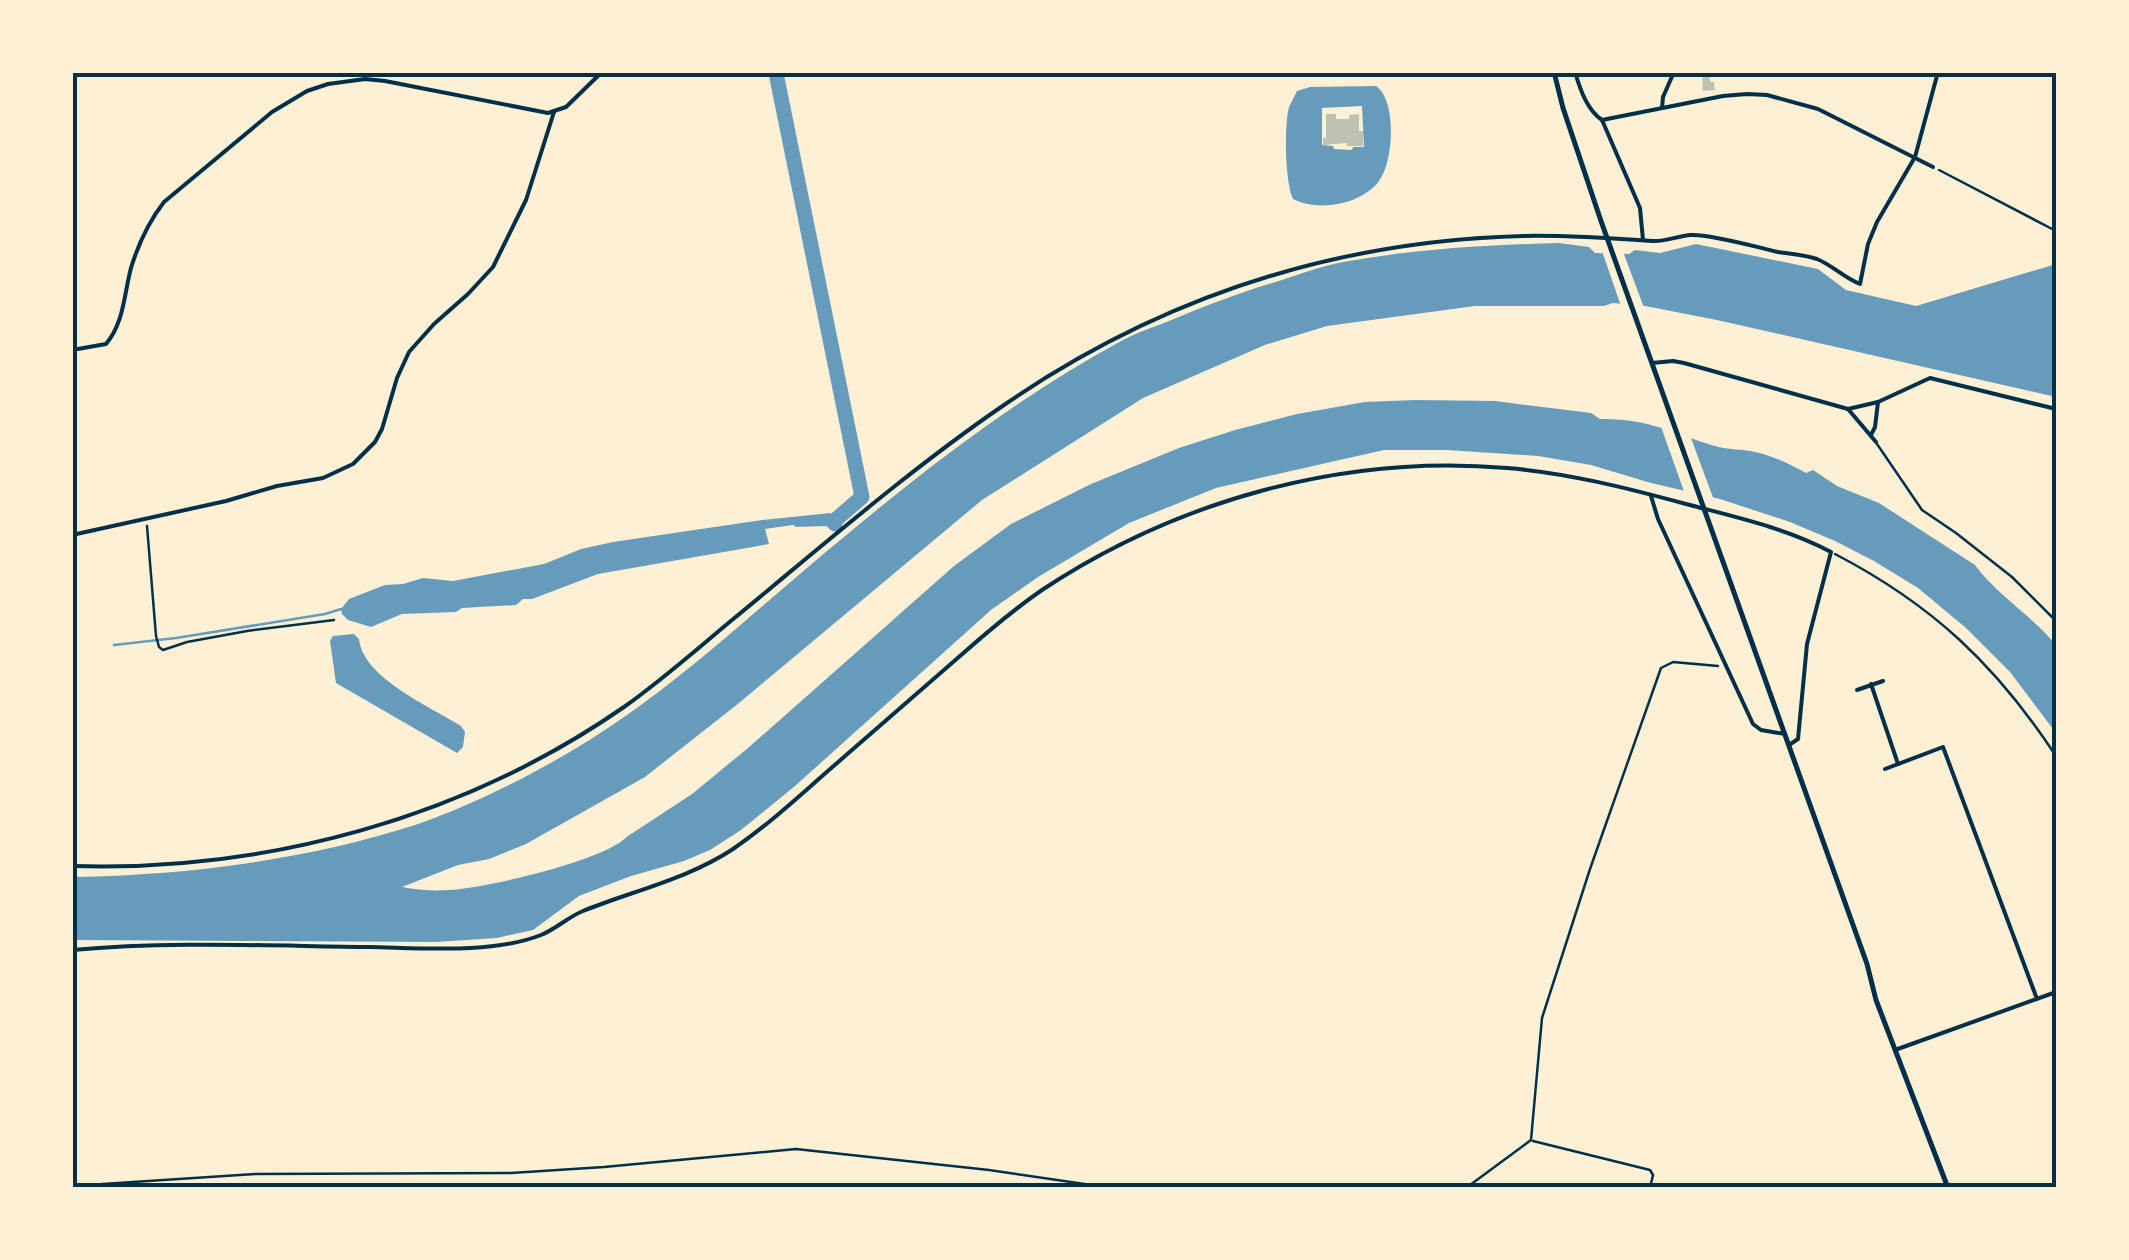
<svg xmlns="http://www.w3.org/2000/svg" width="2129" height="1260" font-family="Literata,serif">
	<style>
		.water { fill: #669bbc; fill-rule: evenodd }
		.pier { fill: #fdf0d5 }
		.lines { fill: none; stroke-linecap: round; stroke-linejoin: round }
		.stream { stroke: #669bbc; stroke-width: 2.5 }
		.river { stroke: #669bbc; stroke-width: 15 }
		.building { fill: #bec0b2 }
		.path { stroke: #003049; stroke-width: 2.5 }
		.service { stroke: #003049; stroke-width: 2.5 }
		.minor { stroke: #003049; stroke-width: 4 }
		.secondary { stroke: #003049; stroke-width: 5 }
		.neatline { fill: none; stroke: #003049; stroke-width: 4 }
	</style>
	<rect width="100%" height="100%" fill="#fdf0d5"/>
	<g class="water">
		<path d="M1376,86C1397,100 1394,162 1379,181C1361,205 1318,212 1293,199C1285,182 1284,125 1289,107C1291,103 1295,95 1297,91L1310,87ZM1362,106L1364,147H1353L1352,150L1334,149L1333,146L1322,145V108Z"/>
		<path d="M1559,243L1589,247L1595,253L1629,254L1635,250L1660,253L1696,244L1818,269L1846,290L1916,306L2056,264V397L1717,320L1645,306L1613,303L1604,306H1475L1327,326L1265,345L1143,398L982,500L739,703L645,777L526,844L489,859L458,865L402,887C416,890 434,891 449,890C486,888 604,861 628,836L692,794L748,748L954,566L1011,524L1091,484L1179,448L1235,430L1297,414L1365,402L1415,400L1495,401L1591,413L1600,419C1648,418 1672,433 1715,446C1728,450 1742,449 1755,452C1773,456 1790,464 1806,473L1813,470L1837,486L1879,503L1975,565C1997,595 2031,615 2056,645V733L2010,672L1966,628L1918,588L1874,561L1835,541L1790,522L1720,499L1651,483L1591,465L1538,456L1447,450H1384L1216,488L1129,523L1038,577L991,610L795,786L741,830L710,850L684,861L631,876L579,896L533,930L497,938L436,942L73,940L72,877C188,875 307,860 418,824C467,807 516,783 561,757C666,698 752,612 844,537C931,464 1023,394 1123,340C1138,332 1154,327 1169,321C1205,306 1241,292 1279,281C1300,274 1321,266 1343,262C1415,249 1486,245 1559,243Z"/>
		<polygon points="831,513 833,522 827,526 796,527 793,525 765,529 769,544 598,574 532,599 523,599 516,605 462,608 456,612 402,614 371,627 348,620 342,614 341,609 349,599 385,585 403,584 423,578 453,581 544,564 581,549 613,542 762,520"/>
		<path d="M354,634L359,639C363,678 431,707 461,726L465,732L463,747L457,753L336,683L330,641L333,636Z"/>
	</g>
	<g class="pier">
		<polygon points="1601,248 1622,249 1646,313 1622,309"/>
		<polygon points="1659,421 1688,430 1715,503 1686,497"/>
	</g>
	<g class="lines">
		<polyline class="stream" points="114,645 176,638 325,614 341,609"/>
		<g class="river">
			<polyline points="777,78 862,497 833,522 835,524"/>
			<polyline points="565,885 631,856"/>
		</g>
	</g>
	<g class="building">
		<polygon points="1707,72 1711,82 1714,82 1715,90 1703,91 1702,73"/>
		<polygon points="1326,114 1336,114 1336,119 1349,119 1349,115 1359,114 1359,131 1363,131 1363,146 1347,146 1347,143 1323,145 1323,138 1326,138"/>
	</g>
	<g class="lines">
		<g class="path">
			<polyline points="1939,170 2056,231"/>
			<polyline points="147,526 156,636 159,647 163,650 187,642 247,631 334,620"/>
			<path d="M1835,554C1933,605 1996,665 2056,756"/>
			<polyline points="1533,1141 1650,1170 1653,1175 1650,1188"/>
			<polyline points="72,1186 255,1174 511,1173 604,1167 796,1149 989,1170 1112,1188"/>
			<polyline points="1466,1188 1531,1140 1542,1018 1590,869 1661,668 1673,662 1718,666"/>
		</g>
		<polyline class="service" points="1877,444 1922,510 1956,533 2012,577 2056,621"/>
		<g class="minor">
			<path d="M1575,72C1580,89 1587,110 1602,120L1640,208L1643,240"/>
			<polyline points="1662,108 1663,97 1674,72"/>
			<polyline points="1602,120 1723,96 1747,94 1767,95 1818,109 1933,167"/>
			<path d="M72,350L106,344C124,323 124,294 131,268C138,245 150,220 164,202L272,112L307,91L328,84L365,79L385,81L548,113L566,107L602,72"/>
			<polyline points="1652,363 1673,361 1684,363 1848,409 1876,442"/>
			<polyline points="1848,409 1878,402 1930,378 2056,409"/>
			<polyline points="1871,435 1875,427 1878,402"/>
			<polyline points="1651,496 1658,519 1753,724 1761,730 1785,734"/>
			<polyline points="72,535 226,501 277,486 323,478 353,464 375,442 382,429 397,378 409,352 434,324 468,294 493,267 526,200 554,112"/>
			<polyline points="1871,684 1898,764"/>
			<polyline points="1857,690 1883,681"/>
			<polyline points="1885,769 1943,747 2037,999"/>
			<path d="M72,866C267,872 464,818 624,707C662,680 697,649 732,620C821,547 909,470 1004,405C1161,297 1332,241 1523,236C1566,235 1609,238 1652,241C1665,242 1677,236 1691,235C1711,234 1756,247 1778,252C1790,254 1805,255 1817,259C1832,265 1844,278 1860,284L1868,244L1877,222L1915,157L1938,72"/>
			<path d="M72,950C171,941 271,946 370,947C422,948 493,954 541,935C556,929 568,917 583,911C632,891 688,879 733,849C768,825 798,797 829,770C873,732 916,694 960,656C986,633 1013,610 1042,590C1178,500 1344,454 1507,468C1568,473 1627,488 1686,504C1735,517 1786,528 1831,552L1807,644L1798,739L1789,745"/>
			<polyline points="1895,1050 2056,992"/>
		</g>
		<polyline class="secondary" points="1554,72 1563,108 1601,221 1867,964 1876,1000 1948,1188"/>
	</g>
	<rect width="2129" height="1260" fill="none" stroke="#fdf0d5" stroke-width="150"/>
	<rect x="75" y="75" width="1979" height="1110" class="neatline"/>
</svg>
